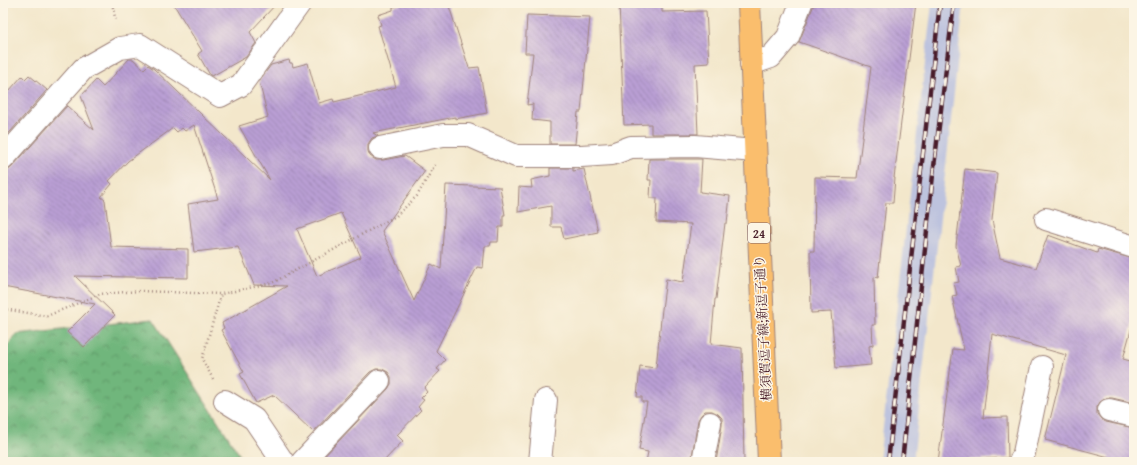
<svg xmlns="http://www.w3.org/2000/svg" width="1137" height="465" font-family="'Gentium Book Plus','Noto Serif JP',serif">
	<style>
		.industrial { fill: #bdc3de }
		.forest { fill: url(#forest-crowns); stroke: #5c6a53 }
		.building { fill: url(#building-back-hatch); fill-rule: evenodd }
		.lines { fill: none; stroke-linecap: round; stroke-linejoin: round }
		.minor-casing { stroke: #9e837b; stroke-width: 24 }
		.major-casing { stroke: #9e837b; stroke-width: 24 }
		.path { stroke: #9e837b; stroke-width: 2.5; stroke-dasharray: 1 3; stroke-linecap: butt }
		.minor { stroke: #fff; stroke-width: 22 }
		.major { stroke: #fabe6d; stroke-width: 22 }
		.rail-casing { stroke: #4a1f2b; stroke-width: 4.5 }
		.rail { stroke: #fcf5e5; stroke-width: 3; stroke-dasharray: 9; stroke-linecap: butt }
		.labels { text-anchor: middle; dominant-baseline: central; stroke-width: 3; stroke-linejoin: round; paint-order: stroke }
		.shield { fill: #fcf5e5; stroke: #7f5f63; stroke-width: 1 }
		.shield-label { font-size: 12px; font-weight: bold; fill: #4a1f2b }
		.street-label { font-size: 13px; fill: #4a1f2b; stroke: #fcf5e5 }
	</style>
	<defs>
		<pattern id="forest-crowns" width="20" height="18" patternUnits="userSpaceOnUse"><rect width="20" height="18" fill="#6fb67b"/><path d="M2 6a3 3 0 1 1 6 0M12 15a3 3 0 1 1 6 0" fill="none" stroke="#5d9365"/></pattern>
		<pattern id="building-back-hatch" width="6" height="6" patternUnits="userSpaceOnUse"><rect width="6" height="6" fill="#b99fd4"/><path d="M-1 5l2 2M0 0l6 6M5-1l2 2" fill="none" stroke="#9881ac"/></pattern>
	</defs>
	<rect width="100%" height="100%" fill="#fcf5e5"/>
	<filter id="ink" filterUnits="userSpaceOnUse"><feTurbulence type="fractalNoise" baseFrequency=".025" numOctaves="2"/><feDisplacementMap in="SourceGraphic" scale="8" xChannelSelector="R" yChannelSelector="G"/><feConvolveMatrix kernelMatrix="1 2 1 2 8 2 1 2 1" color-interpolation-filters="sRGB"/></filter>
	<filter id="wash" filterUnits="userSpaceOnUse"><feTurbulence type="fractalNoise" baseFrequency=".012" numOctaves="4" result="noise"/><feDisplacementMap in="SourceGraphic" scale="16" xChannelSelector="R" yChannelSelector="G"/><feGaussianBlur stdDeviation="0.9" result="paint"/><feColorMatrix in="noise" values="0 0 0 0 0 0 0 0 0 0 0 0 0 0 0 0 0 1.4 0 .05"/><feComposite in="paint" operator="in"/></filter>
	<g filter="url(#wash)">
		<rect width="100%" height="100%" fill="#f3e7cb"/>
		<polygon class="industrial" points="932,3 964,3 913,462 879,462"/>
		<polygon class="forest" points="153,319 244,462 3,462 3,352 16,334"/>
		<g id="blocks">
			<g class="building">
				<polygon points="173,3 277,3 250,32 256,43 246,57 212,76 210,75 198,54 202,51"/>
				<path d="M405,3H448L469,68L479,67L487,113L455,119V117L373,133L378,136L372,138L368,144V151L370,156L376,160H383L405,156L425,171L382,231L414,301L431,264L441,269L446,185L500,187L505,215H503V227H499L498,242H491L490,246H485L483,268L477,267L436,351L445,360L437,369L440,371L424,388L427,392L421,398L424,400L418,407L421,410L397,435L403,441L383,462H319L388,389L391,384V377L388,372L382,369H376L370,372L313,432L274,395L256,403L240,374L244,372L221,330L224,328L222,323L287,286L254,285L238,247L194,252L188,204L218,199L194,125L185,131L182,128L177,132L173,128L128,161L109,181L112,184L101,197L105,200L111,247L188,249V278L75,276L115,315L84,347L67,332L95,304L3,287V171H7L12,167L67,106L94,130L81,96L96,80L103,87L129,59H133L144,69L148,65L154,69L270,180L239,126L268,117L259,81L271,65L289,60L290,63H292L293,67L308,63L319,103L333,99L334,102L396,87L378,26L381,25L378,15L393,10V7ZM341,213L361,257L317,276L297,229Z"/>
				<polygon points="619,3 662,3 662,12 706,11 709,63 695,64 698,134 651,134 651,124 624,125"/>
				<polygon points="813,3 916,3 894,178 895,178 893,203 886,203 878,278 874,277 875,325 872,325 873,345 869,346 871,365 836,368 831,312 811,313 810,251 814,251 815,177 857,178 871,67 799,42 813,7"/>
				<polygon points="527,15 590,17 581,112 578,112 575,144 550,144 550,122 532,120 533,104 527,105 533,53 525,53"/>
				<polygon points="29,75 47,90 3,140 3,98 22,76 25,79"/>
				<polygon points="649,159 702,159 700,192 730,196 727,223 725,223 716,299 715,299 711,344 742,348 744,462 716,462 722,425 722,418 718,414 712,411 705,411 701,415 698,420 691,462 646,462 648,452 639,450 647,402 642,402 642,397 637,397 640,366 656,368 662,309 666,279 683,282 691,224 656,222 657,198 650,198 651,180 648,180"/>
				<polygon points="550,168 573,168 573,171 584,169 598,232 564,239 561,227 551,227 551,206 518,212 519,187 532,188 531,180 550,176"/>
				<polygon points="965,169 997,173 992,220 1000,258 1036,268 1048,235 1097,253 1098,249 1134,259 1134,319 1123,359 1134,362 1134,403 1112,398 1106,398 1100,402 1097,407 1097,414 1101,419 1106,422 1134,428 1134,462 1107,462 1109,457 1045,440 1066,355 992,334 983,418 1007,417 1008,458 967,460 966,462 938,462 953,349 964,350 952,296 957,295 954,283 959,282 956,267 961,266 956,246"/>
			</g>
		</g>
	</g>
	<g filter="url(#ink)">
		<use href="#blocks" fill-opacity="0" stroke="#9e837b" stroke-width="1"/>
		<g class="lines">
			<defs>
				<g id="minor">
					<polyline points="751,64 771,57 788,37 801,3"/>
					<polyline points="380,148 443,135 468,135 516,156 581,156 612,154 631,147 695,146 755,151"/>
					<polyline points="3,159 83,69 120,48 140,45 220,96 241,85 300,3"/>
					<polyline points="1046,219 1134,247"/>
					<polyline points="225,401 254,419 283,462"/>
					<polyline points="1109,410 1134,416"/>
					<polyline points="302,462 379,381"/>
					<polyline points="540,462 546,400"/>
					<polyline points="703,462 710,423"/>
					<polyline points="1020,462 1024,453 1042,367"/>
				</g>
				<polyline id="major" points="749,3 769,462"/>
			</defs>
			<use href="#minor" class="minor-casing"/>
			<use href="#major" class="major-casing"/>
			<g class="path">
				<polyline points="112,3 116,22"/>
				<polyline points="3,309 47,316 100,294 140,291 221,294"/>
				<polyline points="213,379 202,359 221,294 272,283 396,216 417,196 436,163"/>
			</g>
			<use href="#minor" class="minor"/>
			<use href="#major" class="major"/>
			<defs>
				<g id="rail">
					<polyline points="888,462 940,3"/>
					<polyline points="902,462 933,175 954,3"/>
				</g>
			</defs>
			<use href="#rail" class="rail-casing"/>
			<use href="#rail" class="rail"/>
		</g>
	</g>
	<g class="labels">
		<rect class="shield" x="748" y="223" width="22" height="20" rx="3"/>
		<g class="shield-label">
			<text x="759" y="233">24</text>
		</g>
		<g class="street-label">
			<text transform="translate(763 328) rotate(-93)">横須賀逗子線;新逗子通り</text>
		</g>
	</g>
	<rect width="1137" height="465" fill="none" stroke="#fcf5e5" stroke-width="16"/>
</svg>
